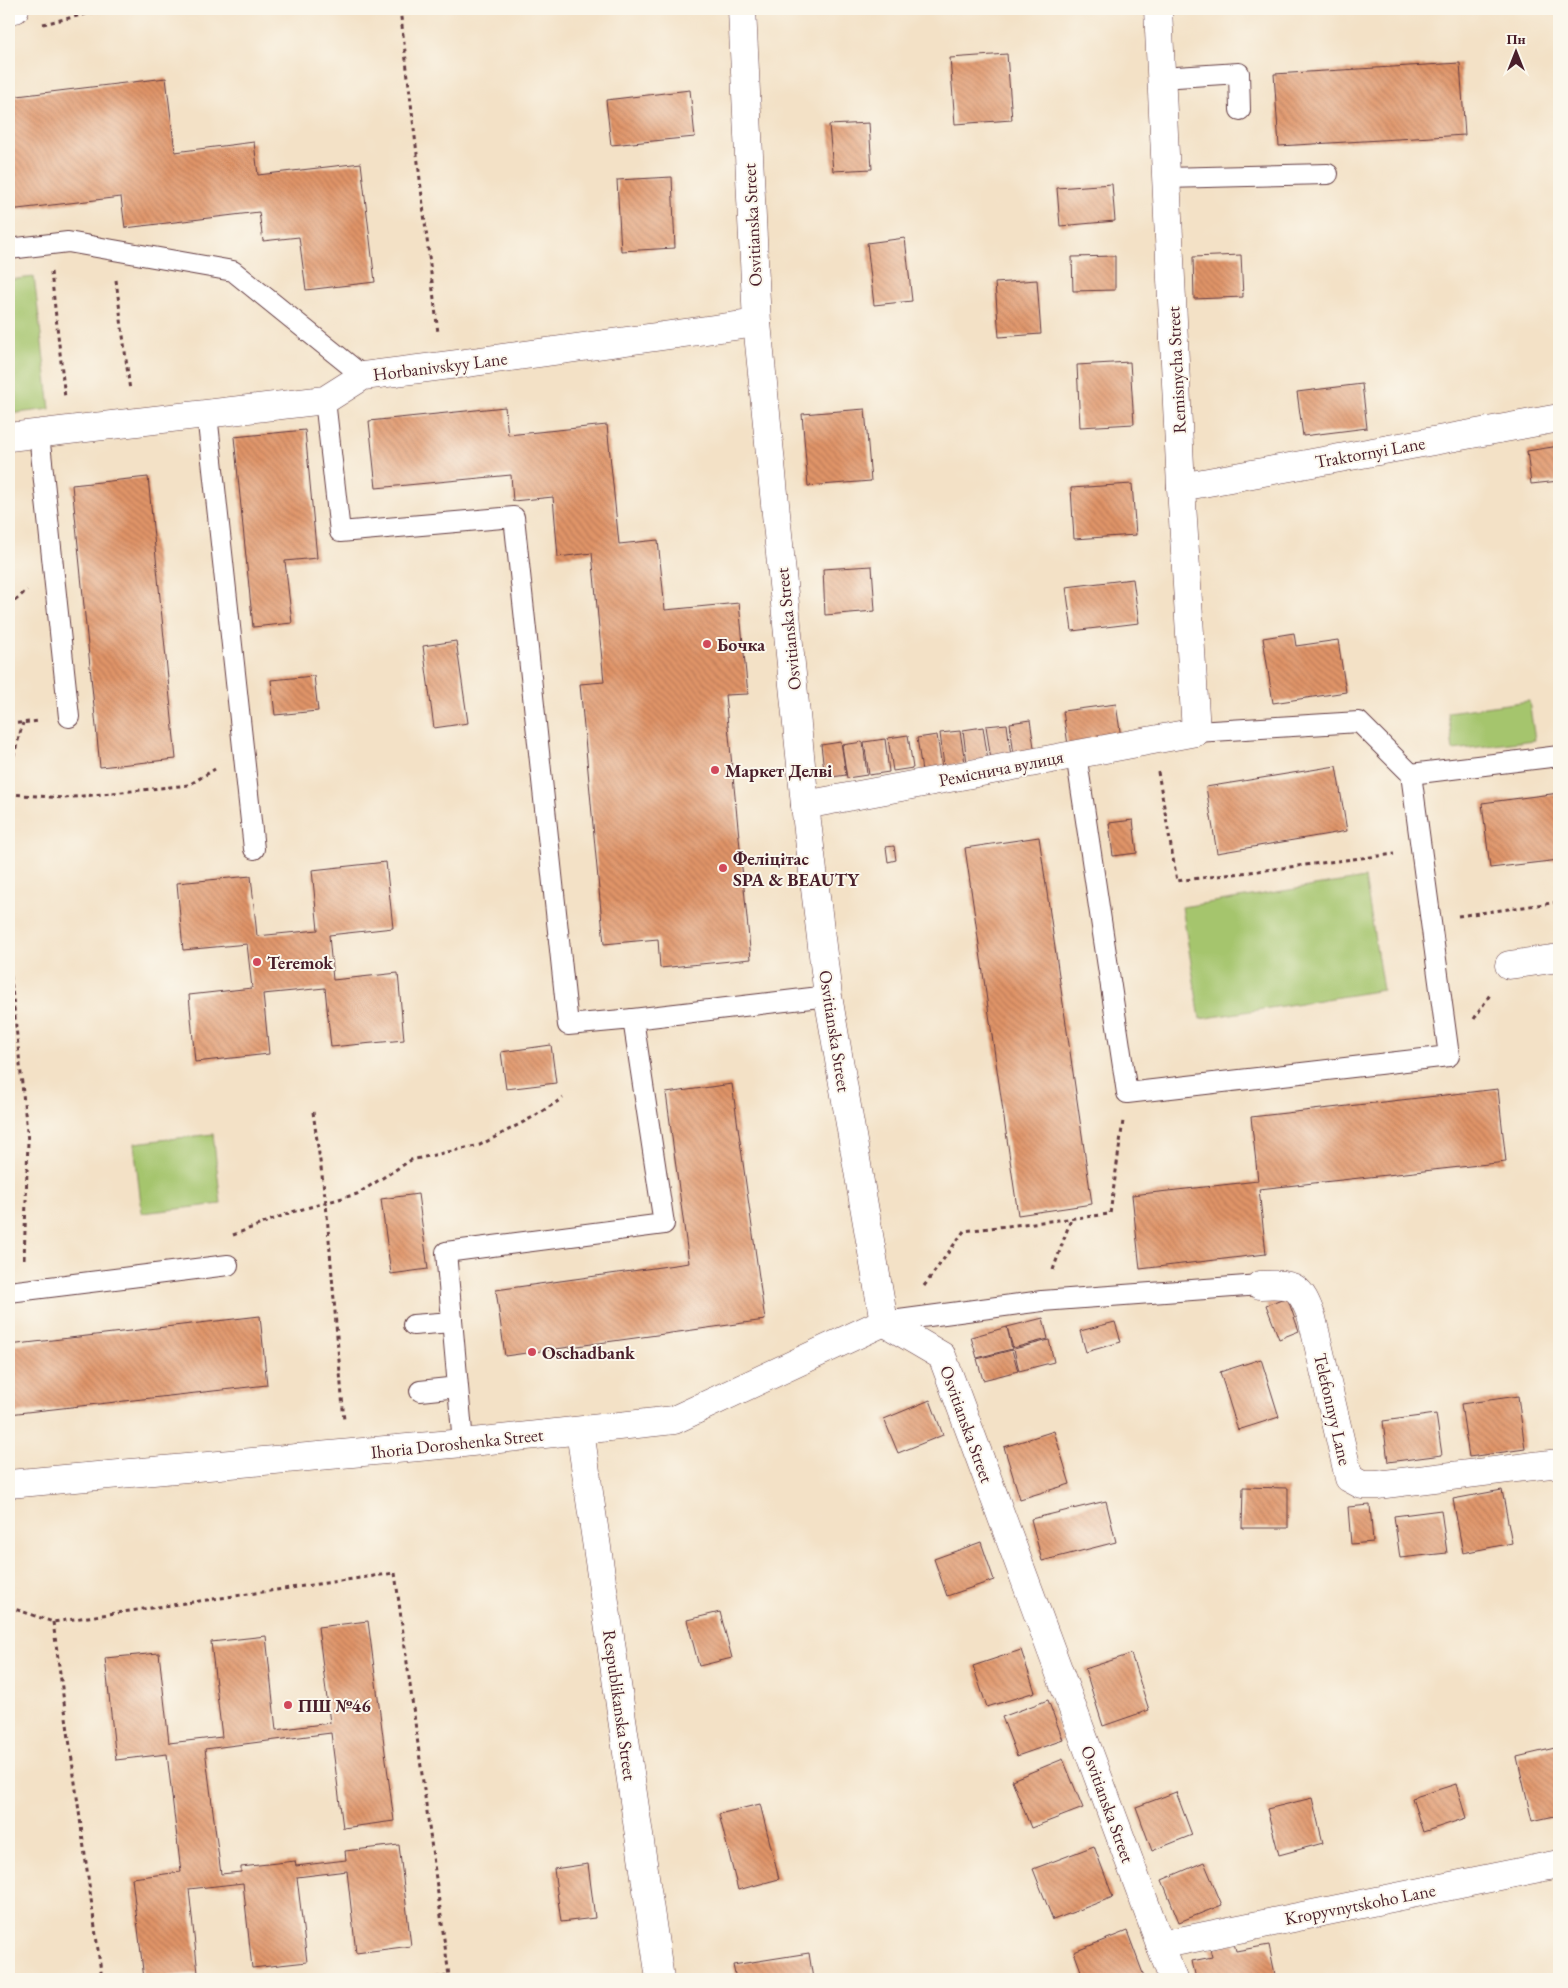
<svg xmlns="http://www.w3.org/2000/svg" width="1568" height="1988" font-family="'EB Garamond',serif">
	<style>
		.park { fill: #a5c56d; stroke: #78724c }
		.building { fill: url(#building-back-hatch) }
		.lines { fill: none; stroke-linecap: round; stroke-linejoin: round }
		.lane-casing { stroke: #633c42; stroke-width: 22 }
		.street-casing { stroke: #633c42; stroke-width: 29 }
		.secondary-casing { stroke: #633c42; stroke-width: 29 }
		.path { stroke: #633c42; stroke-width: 3; stroke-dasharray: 4 4; stroke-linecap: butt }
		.lane { stroke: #fff; stroke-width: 20 }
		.street { stroke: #fff; stroke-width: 28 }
		.secondary { stroke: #fff; stroke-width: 28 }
		.poi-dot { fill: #d1495b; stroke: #fbf7ec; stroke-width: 2 }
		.labels { text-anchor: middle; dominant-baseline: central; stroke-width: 4; stroke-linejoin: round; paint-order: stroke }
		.street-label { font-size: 18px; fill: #4a1f2b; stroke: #fbf7ec }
		.poi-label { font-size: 18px; font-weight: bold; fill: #4a1f2b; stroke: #fbf7ec; text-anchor: start }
	</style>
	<defs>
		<pattern id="building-back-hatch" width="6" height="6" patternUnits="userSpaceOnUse" patternTransform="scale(1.25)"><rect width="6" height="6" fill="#e09468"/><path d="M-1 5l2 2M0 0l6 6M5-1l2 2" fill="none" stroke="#b87856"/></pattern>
	</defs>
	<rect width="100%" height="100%" fill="#fbf7ec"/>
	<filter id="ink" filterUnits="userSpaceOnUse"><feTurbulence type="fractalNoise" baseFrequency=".02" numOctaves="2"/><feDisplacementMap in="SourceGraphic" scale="10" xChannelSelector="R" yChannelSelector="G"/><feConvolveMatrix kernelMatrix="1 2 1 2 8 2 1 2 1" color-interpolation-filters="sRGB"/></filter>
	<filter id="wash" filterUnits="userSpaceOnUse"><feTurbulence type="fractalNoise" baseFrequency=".0096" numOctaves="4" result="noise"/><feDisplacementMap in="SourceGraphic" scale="20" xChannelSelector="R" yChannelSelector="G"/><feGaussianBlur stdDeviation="1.12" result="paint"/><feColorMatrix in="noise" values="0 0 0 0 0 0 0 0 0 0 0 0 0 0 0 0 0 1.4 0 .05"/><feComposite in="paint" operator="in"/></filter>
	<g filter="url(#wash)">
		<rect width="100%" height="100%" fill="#f3e1c6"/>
		<g class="park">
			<polygon points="34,277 50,409 9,414 9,280"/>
			<polygon points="1529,701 1535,740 1453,750 1448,712"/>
			<polygon points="1365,878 1383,990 1200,1019 1182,907"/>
			<polygon points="213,1134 221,1204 142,1213 134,1143"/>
		</g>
		<g id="blocks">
			<g class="building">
				<polygon points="1007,54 1012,120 955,124 950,58"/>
				<polygon points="1460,63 1465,135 1279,146 1274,74"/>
				<polygon points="166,78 175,152 254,142 258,175 361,163 375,282 306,290 299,237 263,241 259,212 125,228 121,197 9,210 9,97"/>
				<polygon points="690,90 695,137 611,145 606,100"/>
				<polygon points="869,123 872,169 833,171 829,125"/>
				<polygon points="672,177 675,248 621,251 617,180"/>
				<polygon points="1112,184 1115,221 1060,226 1057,188"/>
				<polygon points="905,238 912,301 874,305 867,243"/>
				<polygon points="1241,255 1243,297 1194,299 1193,257"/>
				<polygon points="1115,256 1115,290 1073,291 1072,257"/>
				<polygon points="1037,280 1041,334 999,337 995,283"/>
				<polygon points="1130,362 1134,424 1080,427 1077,365"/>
				<polygon points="1362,384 1367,428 1303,436 1297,392"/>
				<polygon points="505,407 508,435 607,425 619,544 658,540 665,610 739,603 748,694 725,695 751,959 660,968 658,939 604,944 580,684 604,682 592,553 558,557 553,497 513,501 511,475 376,488 369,421"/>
				<polygon points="865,409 871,481 808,486 802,414"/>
				<polygon points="305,430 317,558 285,561 292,623 253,627 234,437"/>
				<polygon points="1559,446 1559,481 1531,484 1527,451"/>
				<polygon points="148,477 176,759 100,767 72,485"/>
				<polygon points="1132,484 1136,535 1074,539 1071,488"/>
				<polygon points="872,566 875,611 825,615 823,569"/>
				<polygon points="1133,579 1139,623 1072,631 1066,587"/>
				<polygon points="1294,633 1296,646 1338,640 1346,692 1273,703 1263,638"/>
				<polygon points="456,641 468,723 434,728 423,646"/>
				<polygon points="314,676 318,711 275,715 271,680"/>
				<polygon points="1116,704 1121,738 1068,745 1063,711"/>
				<polygon points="1030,720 1035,754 1014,756 1010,723"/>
				<polygon points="1007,724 1011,757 991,760 986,726"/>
				<polygon points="983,727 988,760 967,763 963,730"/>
				<polygon points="960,731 965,763 944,766 940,733"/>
				<polygon points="908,735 913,768 893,771 888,738"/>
				<polygon points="937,735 942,768 922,771 917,738"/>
				<polygon points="885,739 889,772 869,775 864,742"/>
				<polygon points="841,742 846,775 825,778 821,745"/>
				<polygon points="863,742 867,775 847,778 842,745"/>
				<polygon points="1336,766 1347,831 1217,853 1206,787"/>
				<polygon points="1559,793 1559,860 1490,868 1482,803"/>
				<polygon points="1133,820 1137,853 1113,856 1109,823"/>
				<polygon points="1039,837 1092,1204 1018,1215 965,848"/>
				<polygon points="894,846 896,860 888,862 886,847"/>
				<polygon points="386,862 393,928 329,935 333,980 398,973 404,1040 331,1047 325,988 263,994 269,1054 195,1062 189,995 252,988 247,944 183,950 177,883 251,876 257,936 318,930 312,870"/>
				<polygon points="551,1045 556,1083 506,1089 501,1052"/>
				<polygon points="732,1084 765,1320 505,1356 496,1290 689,1263 666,1093"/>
				<polygon points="1498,1089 1506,1162 1259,1189 1266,1254 1140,1269 1132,1195 1258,1181 1251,1117"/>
				<polygon points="418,1194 428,1269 391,1274 381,1199"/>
				<polygon points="1287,1297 1299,1331 1279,1339 1266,1305"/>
				<polygon points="260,1316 267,1385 9,1414 9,1345"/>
				<polygon points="1043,1318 1048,1339 1013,1348 1007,1327"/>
				<polygon points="1115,1322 1121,1342 1086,1352 1080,1331"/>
				<polygon points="1007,1327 1012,1349 977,1358 971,1337"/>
				<polygon points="1049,1340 1054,1362 1019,1371 1014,1349"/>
				<polygon points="1012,1350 1018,1371 983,1380 977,1359"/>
				<polygon points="1261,1359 1279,1417 1238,1430 1220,1372"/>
				<polygon points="1518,1396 1525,1449 1469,1457 1461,1404"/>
				<polygon points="930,1400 943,1435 898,1453 884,1419"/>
				<polygon points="1436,1414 1442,1455 1388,1462 1383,1421"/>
				<polygon points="1054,1431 1070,1484 1020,1499 1004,1447"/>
				<polygon points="1243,1487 1288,1488 1288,1528 1242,1528"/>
				<polygon points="1502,1490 1512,1543 1463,1553 1453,1499"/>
				<polygon points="1106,1501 1116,1542 1042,1561 1031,1519"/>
				<polygon points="1370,1505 1373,1542 1351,1544 1348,1507"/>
				<polygon points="1441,1510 1447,1553 1400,1558 1394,1516"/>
				<polygon points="981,1542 994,1580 947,1596 934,1559"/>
				<polygon points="720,1612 732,1658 699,1666 687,1620"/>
				<polygon points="368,1621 394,1821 343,1828 331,1733 205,1749 221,1874 241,1872 241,1867 295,1861 296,1866 346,1860 345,1851 399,1845 411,1946 356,1953 347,1871 297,1877 307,1962 252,1968 243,1883 189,1889 198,1973 144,1979 132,1878 181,1872 167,1754 116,1760 105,1658 159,1653 169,1743 222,1737 211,1642 266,1636 276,1730 330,1723 318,1627"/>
				<polygon points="1021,1650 1035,1692 987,1707 973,1666"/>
				<polygon points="1131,1654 1149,1710 1103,1726 1085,1669"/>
				<polygon points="1048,1700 1063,1740 1017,1756 1002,1717"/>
				<polygon points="1559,1747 1559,1815 1532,1821 1517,1757"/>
				<polygon points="1063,1759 1083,1808 1031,1828 1012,1780"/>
				<polygon points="1456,1784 1466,1818 1423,1832 1412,1798"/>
				<polygon points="1176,1792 1192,1835 1152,1851 1136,1807"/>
				<polygon points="1312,1798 1323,1843 1279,1855 1267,1809"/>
				<polygon points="760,1804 779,1879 738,1890 719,1814"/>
				<polygon points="1094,1846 1113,1897 1053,1920 1033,1869"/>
				<polygon points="1204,1862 1222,1905 1179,1922 1162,1880"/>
				<polygon points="588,1864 595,1918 561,1922 554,1869"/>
				<polygon points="1127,1931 1145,1979 1084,1979 1074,1952"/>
				<polygon points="1234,1943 1236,1951 1269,1945 1276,1979 1196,1979 1192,1961 1212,1957 1210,1949"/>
				<polygon points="809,1953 813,1979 736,1979 733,1965"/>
			</g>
		</g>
	</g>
	<g filter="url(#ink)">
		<use href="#blocks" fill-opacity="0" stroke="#633c42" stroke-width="1"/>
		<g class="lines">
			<defs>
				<g id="lane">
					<polyline points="1161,78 1239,73 1240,110"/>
					<polyline points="1166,178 1328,174"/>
					<polyline points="9,249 68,242 233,271 363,376"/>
					<polyline points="325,400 340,532 514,517 568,1025 633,1019"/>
					<polyline points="207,414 254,849"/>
					<polyline points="39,434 69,717"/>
					<polyline points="1076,754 1127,1093 1449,1056 1411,774 1359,722 1196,732"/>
					<polyline points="1411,774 1559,756"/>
					<polyline points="9,1292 228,1265"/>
					<polyline points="884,1322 1042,1301 1260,1285"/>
					<polyline points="413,1325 452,1322"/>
					<polyline points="420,1391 458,1387"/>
					<polyline points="463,1443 446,1252 664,1224 633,1019 828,996"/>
				</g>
				<g id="street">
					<polyline points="742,9 757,323 805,805 828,996 884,1322"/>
					<polyline points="9,437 325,400 363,376 466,363 757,323"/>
					<polyline points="1181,487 1559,418"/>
					<polyline points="805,805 1196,732 1181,487 1158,9"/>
					<polyline points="1509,965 1559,958"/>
					<path d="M1260,1285C1295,1283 1300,1285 1312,1318L1349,1478L1362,1485H1377L1559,1463"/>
					<polyline points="884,1322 942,1356 1173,1979"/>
					<polyline points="580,1431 660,1979"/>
					<polyline points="9,1484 463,1443 674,1420 884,1322"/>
					<polyline points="1160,1945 1559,1864"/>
				</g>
				<polyline id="secondary" points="9,10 15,9"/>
			</defs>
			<use href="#lane" class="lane-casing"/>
			<use href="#street" class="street-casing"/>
			<use href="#secondary" class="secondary-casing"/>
			<g class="path">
				<polyline points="400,9 438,333"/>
				<polyline points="43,24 108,9"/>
				<polyline points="51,272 65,398"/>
				<polyline points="116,280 130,391"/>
				<polyline points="9,606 27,590"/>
				<polyline points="9,724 40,721"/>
				<polyline points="9,772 23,723"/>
				<polyline points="1158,772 1177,881 1394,854"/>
				<polyline points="9,794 64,798 189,785 215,769"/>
				<polyline points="1458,916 1559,902"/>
				<polyline points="9,960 28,1141 24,1260"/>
				<polyline points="1474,1019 1491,993"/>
				<polyline points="313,1112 326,1203 344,1421"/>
				<polyline points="233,1235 292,1212 357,1194 411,1160 480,1145 533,1117 563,1098"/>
				<polyline points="1053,1270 1071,1219"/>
				<polyline points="924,1286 964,1231 1110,1214 1123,1121"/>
				<polyline points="9,1607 53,1622 395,1573 449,1976 424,1979"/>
				<polyline points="53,1622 102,1979"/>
			</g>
			<use href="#lane" class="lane"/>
			<use href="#street" class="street"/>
			<use href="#secondary" class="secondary"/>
		</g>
	</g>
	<g class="poi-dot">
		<circle cx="707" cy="644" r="5"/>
		<circle cx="715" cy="770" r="5"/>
		<circle cx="723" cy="868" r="5"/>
		<circle cx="257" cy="962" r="5"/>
		<circle cx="532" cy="1352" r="5"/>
		<circle cx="288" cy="1705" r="5"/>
	</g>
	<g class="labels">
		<g class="street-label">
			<text transform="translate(752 225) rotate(-93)">Osvitianska Street</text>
			<text transform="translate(440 366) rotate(-7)">Horbanivskyy Lane</text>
			<text transform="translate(1176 370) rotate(-93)">Remisnycha Street</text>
			<text transform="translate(1370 452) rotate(-10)">Traktornyi Lane</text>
			<text transform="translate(788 629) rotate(-96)">Osvitianska Street</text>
			<text transform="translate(1001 768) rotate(-11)">Реміснича вулиця</text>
			<text transform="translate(835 1031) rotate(81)">Osvitianska Street</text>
			<text transform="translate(1333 1409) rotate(77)">Telefonnyy Lane</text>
			<text transform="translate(967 1424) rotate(70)">Osvitianska Street</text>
			<text transform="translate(457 1443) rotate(-6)">Ihoria Doroshenka Street</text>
			<text transform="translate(620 1705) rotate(82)">Respublikanska Street</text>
			<text transform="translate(1108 1804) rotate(70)">Osvitianska Street</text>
			<text transform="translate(1360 1904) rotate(-11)">Kropyvnytskoho Lane</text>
		</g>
		<g class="poi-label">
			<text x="717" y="644">Бочка</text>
			<text x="725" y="770">Маркет Делві</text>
			<text x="733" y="858">Феліцітас<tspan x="733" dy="21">SPA &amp; BEAUTY</tspan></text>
			<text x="267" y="962">Teremok</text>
			<text x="542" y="1352">Oschadbank</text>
			<text x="298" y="1705">ПШ №46</text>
		</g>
	</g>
	<rect width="1568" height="1988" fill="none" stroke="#fbf7ec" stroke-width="30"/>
	<g transform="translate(1516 52)" stroke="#fbf7ec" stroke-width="4" paint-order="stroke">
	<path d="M0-4L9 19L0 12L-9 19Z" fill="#4a1f2b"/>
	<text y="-8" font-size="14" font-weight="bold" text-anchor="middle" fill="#4a1f2b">Пн</text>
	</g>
</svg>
